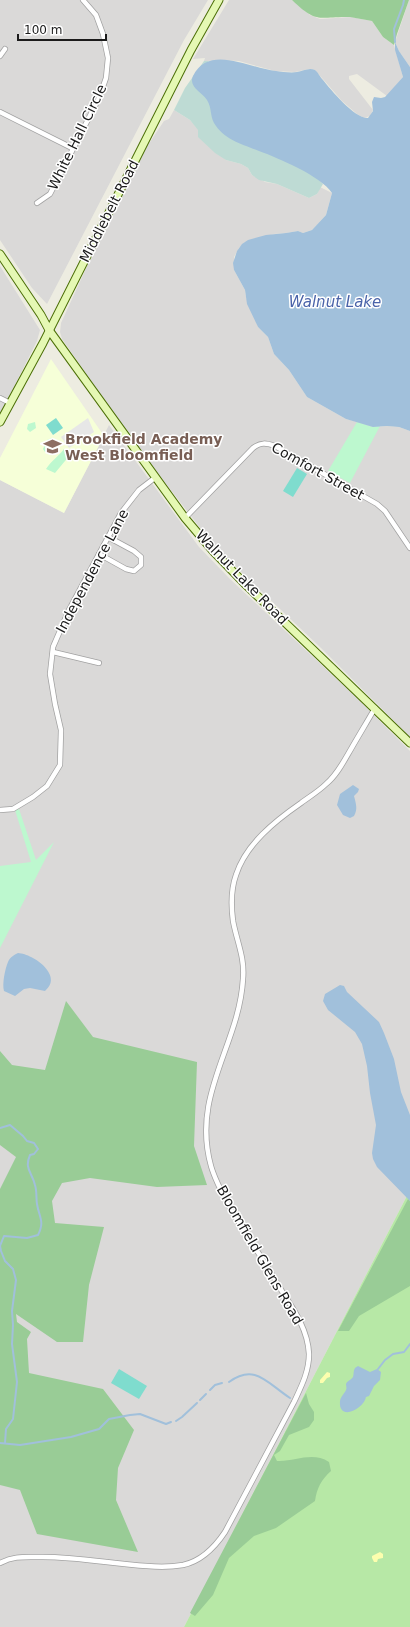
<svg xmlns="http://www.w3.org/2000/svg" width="410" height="1627" font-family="'DejaVu Sans',sans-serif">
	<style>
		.residential { fill: #dad9d8 }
		.education { fill: #f6ffd8 }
		.grass { fill: #b7e8a6 }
		.forest { fill: #99cc96 }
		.wetland { fill: #bedbd4 }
		.sand { fill: #fcfeae }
		.park { fill: #bdf8cf }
		.pitch { fill: #7fdcce }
		.parking { fill: #e7e7e7 }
		.water { fill: #a1c0db }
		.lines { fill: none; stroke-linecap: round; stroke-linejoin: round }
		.stream { stroke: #a1c0db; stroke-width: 2 }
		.street-casing { stroke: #a2a2a2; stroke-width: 6 }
		.secondary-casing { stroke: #4b6f06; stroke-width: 9 }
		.street { stroke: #fff; stroke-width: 4.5 }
		.secondary { stroke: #e5f8b4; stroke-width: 7 }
		.labels { text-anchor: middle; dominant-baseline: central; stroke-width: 3; stroke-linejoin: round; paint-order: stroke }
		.street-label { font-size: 14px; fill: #1b1b1b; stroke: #fff }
		.education-label { font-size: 14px; font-weight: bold; fill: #785e54; stroke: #fff; text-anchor: start }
		.water-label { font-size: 15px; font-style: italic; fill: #4a63a9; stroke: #fff }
	</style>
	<rect width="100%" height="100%" fill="#edece1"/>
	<g class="residential">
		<polygon points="0,0 208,0 184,40 47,304 32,288 0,240"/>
		<polygon points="229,0 292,0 310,15 320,19 351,17 372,21 383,37 394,45 403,77 387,96 357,74 349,76 349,79 373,110 370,116 364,118 357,114 342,101 315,70 309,69 295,72 275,71 239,61 220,60 208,61 204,61 205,58 193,59"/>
		<polygon points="409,0 410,0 410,67 399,51 395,42"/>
		<polygon points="174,110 190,120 226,160 241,164 248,168 252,175 265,182 277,184 309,198 317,194 320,187 332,193 326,215 312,230 303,233 298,231 286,233 274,234 244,243 239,248 234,257 234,270 245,290 246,297 258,327 268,337 274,354 289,370 307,397 346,419 376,427 387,426 399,427 410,431 410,737 321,648 215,547 139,449 62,339 60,332 61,323 101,236 146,148 164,121 169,119"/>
		<polygon points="0,266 40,330 37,341 0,415"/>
		<polygon points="109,425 199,547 230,579 360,701 410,751 410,1190 184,1627 0,1627 0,480 64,513"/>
	</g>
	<polygon class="education" points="51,359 104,436 64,513 0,480 0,458"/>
	<polygon class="grass" points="410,1190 410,1627 184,1627"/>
	<g class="forest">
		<path d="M292,0H409L397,34L394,45L383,37L372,21C365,20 357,18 350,17C319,16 318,25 292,0Z"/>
		<polygon points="66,1001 93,1037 197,1062 194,1146 207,1185 157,1187 90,1178 62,1183 52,1201 55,1223 104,1227 89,1285 83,1342 57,1342 16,1314 17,1322 31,1332 27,1339 29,1373 103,1389 134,1430 118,1468 116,1500 138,1552 37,1534 20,1490 0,1485 0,1189 16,1157 0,1145 0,1051 12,1065 45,1070"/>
		<polygon points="408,1199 410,1201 410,1286 359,1316 349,1331 338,1331"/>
		<path d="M306,1393L309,1404L314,1412V1420L309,1427L289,1435L280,1451L274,1455L277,1461C295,1462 312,1451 329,1462L331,1471C321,1480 317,1488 315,1501L276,1528L254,1536L229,1558L213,1595L195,1616L190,1613Z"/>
	</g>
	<polygon class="wetland" points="204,61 208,61 323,184 317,194 309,198 277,184 259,180 252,175 248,168 241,164 226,160 215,153 198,137 198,130 190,120 174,110 185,88"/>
	<g class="sand">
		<polygon points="327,1372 330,1373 330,1377 327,1378 323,1383 320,1383 320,1380"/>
		<polygon points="380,1552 383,1554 383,1558 378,1559 377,1562 374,1562 372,1558 372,1556"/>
	</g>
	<g class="park">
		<polygon points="35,422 36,428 30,432 27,429 28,424"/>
		<polygon points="357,422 373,427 380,426 350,483 328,471"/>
		<polygon points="52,438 55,447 54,449 49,450 45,452 43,449 47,440"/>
		<path d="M64,449L70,455L55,473L46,469C51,461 59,456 64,449Z"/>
		<polygon points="19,809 36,860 54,842 0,948 0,866 31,862 15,810"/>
	</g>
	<g class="pitch">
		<polygon points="56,418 63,428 53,435 46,425"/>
		<polygon points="297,468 307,474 293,497 283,491"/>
		<polygon points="119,1369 147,1386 139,1399 111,1383"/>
	</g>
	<polygon class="parking" points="88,418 94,432 69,448 61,437"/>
	<g class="water">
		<path d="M395,42L399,51L410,67V431L399,427L387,426L373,427L346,419L307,397L289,370L274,354L268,337L258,327L247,304L245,290L234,270L233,263L237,251L242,244L248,240L266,235L286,233L298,231L303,233L312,230L326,215L332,193C321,176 278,158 259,151C242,144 224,140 214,123C210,116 212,108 207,100C202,92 188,87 193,76C209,43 251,69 276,71C282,72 292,73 297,72C303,71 309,67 315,70C318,72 320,77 323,80C331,90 355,119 368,118L373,111L372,102L374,97L381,98L385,97L403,77L395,50Z"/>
		<path d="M353,785L359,789L358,792L354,796C356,804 358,809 354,816L350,818L343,815L337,805L340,794Z"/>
		<path d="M18,953C34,954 64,976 45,991L30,988L24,989L15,996L4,991C2,984 5,969 8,962C10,957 14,955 18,953Z"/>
		<polygon points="340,985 344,986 347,992 379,1022 384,1033 394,1059 401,1092 410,1115 410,1201 377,1167 373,1159 372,1153 376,1125 370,1093 367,1066 362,1044 355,1032 328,1010 323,1001 325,994"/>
		<path d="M358,1366L370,1372L377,1369L381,1372L380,1380L374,1386L369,1396L366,1397C364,1409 338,1422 340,1401C341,1396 344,1394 346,1390C347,1388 346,1386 346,1384C347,1381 351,1380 353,1377C354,1374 353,1371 355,1368Z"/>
	</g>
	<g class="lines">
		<g class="stream">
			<polyline points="395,42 394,29 403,5 404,0"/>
			<path d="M0,1128L10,1125L23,1136L27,1141L34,1143L38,1149L34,1154L30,1155C24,1169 32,1172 35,1185C37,1191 36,1198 37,1204C39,1217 45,1221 38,1235L27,1238L4,1236L0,1246L1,1251L5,1261L13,1269L16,1280L12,1311L13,1325L12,1344L17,1382L13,1419L6,1429L5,1443"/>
			<polyline points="378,1369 385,1360 393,1354 404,1352 410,1344"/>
			<path d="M229,1382C255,1363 267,1383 290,1398"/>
			<polyline points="210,1390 215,1385 222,1383"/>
			<polyline points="200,1400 206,1394"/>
			<polyline points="176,1421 182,1417 197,1403"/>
			<polyline points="0,1443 20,1445 71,1437 99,1429 109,1419 130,1415 140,1414 166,1424 171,1422"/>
		</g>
		<defs>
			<g id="street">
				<polyline points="0,56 5,49"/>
				<polyline points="0,112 72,148"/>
				<polyline points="37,203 50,194 99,98 106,78 108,58 103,34 96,15 83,0"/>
				<polyline points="0,398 10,403"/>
				<path d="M185,518L253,448C261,442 266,443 275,446L377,504L385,511L410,548"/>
				<polyline points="99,554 126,569 134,571 141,565 141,557 134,551 108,537"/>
				<polyline points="53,652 99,663"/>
				<polyline points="0,810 13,809 33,797 47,786 60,765 61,730 55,704 50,674 53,647 69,610 121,513 139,490 156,477"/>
				<path d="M0,1563C14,1556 23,1557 38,1557C75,1556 111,1564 147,1566C159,1567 171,1567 183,1565C202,1561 215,1547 225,1532L294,1402C301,1387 309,1372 309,1354C308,1331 295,1311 283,1293C266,1263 246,1235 229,1206C222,1193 215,1180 211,1166C191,1094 239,1046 243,979C245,958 237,942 233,921C231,906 231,889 236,875C246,844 275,821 301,803C309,797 319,791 326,784C337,775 344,761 351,749C359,735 367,722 375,708"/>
			</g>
			<g id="secondary">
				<polyline points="0,254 41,315 49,330 185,518 213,551 246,585 410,743"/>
				<polyline points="0,422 43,343 191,50 219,0"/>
			</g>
		</defs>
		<use href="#street" class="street-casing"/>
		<use href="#secondary" class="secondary-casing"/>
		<use href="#street" class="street"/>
		<use href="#secondary" class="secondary"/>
	</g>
	<defs>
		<symbol id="school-bare" viewBox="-9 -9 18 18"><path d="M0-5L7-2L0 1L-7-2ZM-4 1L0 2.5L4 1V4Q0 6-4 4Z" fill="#8d6e63" stroke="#fff" stroke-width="2.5" paint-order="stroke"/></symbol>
	</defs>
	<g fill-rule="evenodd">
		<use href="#school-bare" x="40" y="434" width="25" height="25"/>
	</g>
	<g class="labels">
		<g class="street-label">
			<text transform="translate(77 137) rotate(-64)">White Hall Circle</text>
			<text transform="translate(109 211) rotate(-63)">Middlebelt Road</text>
			<text transform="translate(318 471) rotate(29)">Comfort Street</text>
			<text transform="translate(92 571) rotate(-62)">Independence Lane</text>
			<text transform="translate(242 577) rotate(46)">Walnut Lake Road</text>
			<text transform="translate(260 1255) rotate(60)">Bloomfield Glens Road</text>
		</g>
		<g class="education-label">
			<text x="65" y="439">Brookfield Academy<tspan x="65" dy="16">West Bloomfield</tspan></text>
		</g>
		<g class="water-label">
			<text x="335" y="302">Walnut Lake</text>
		</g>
	</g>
	<path d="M18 34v6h88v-6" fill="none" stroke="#1b1b1b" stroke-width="2"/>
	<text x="24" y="34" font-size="12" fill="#1b1b1b" stroke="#ffffff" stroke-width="3" paint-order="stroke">100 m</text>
</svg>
